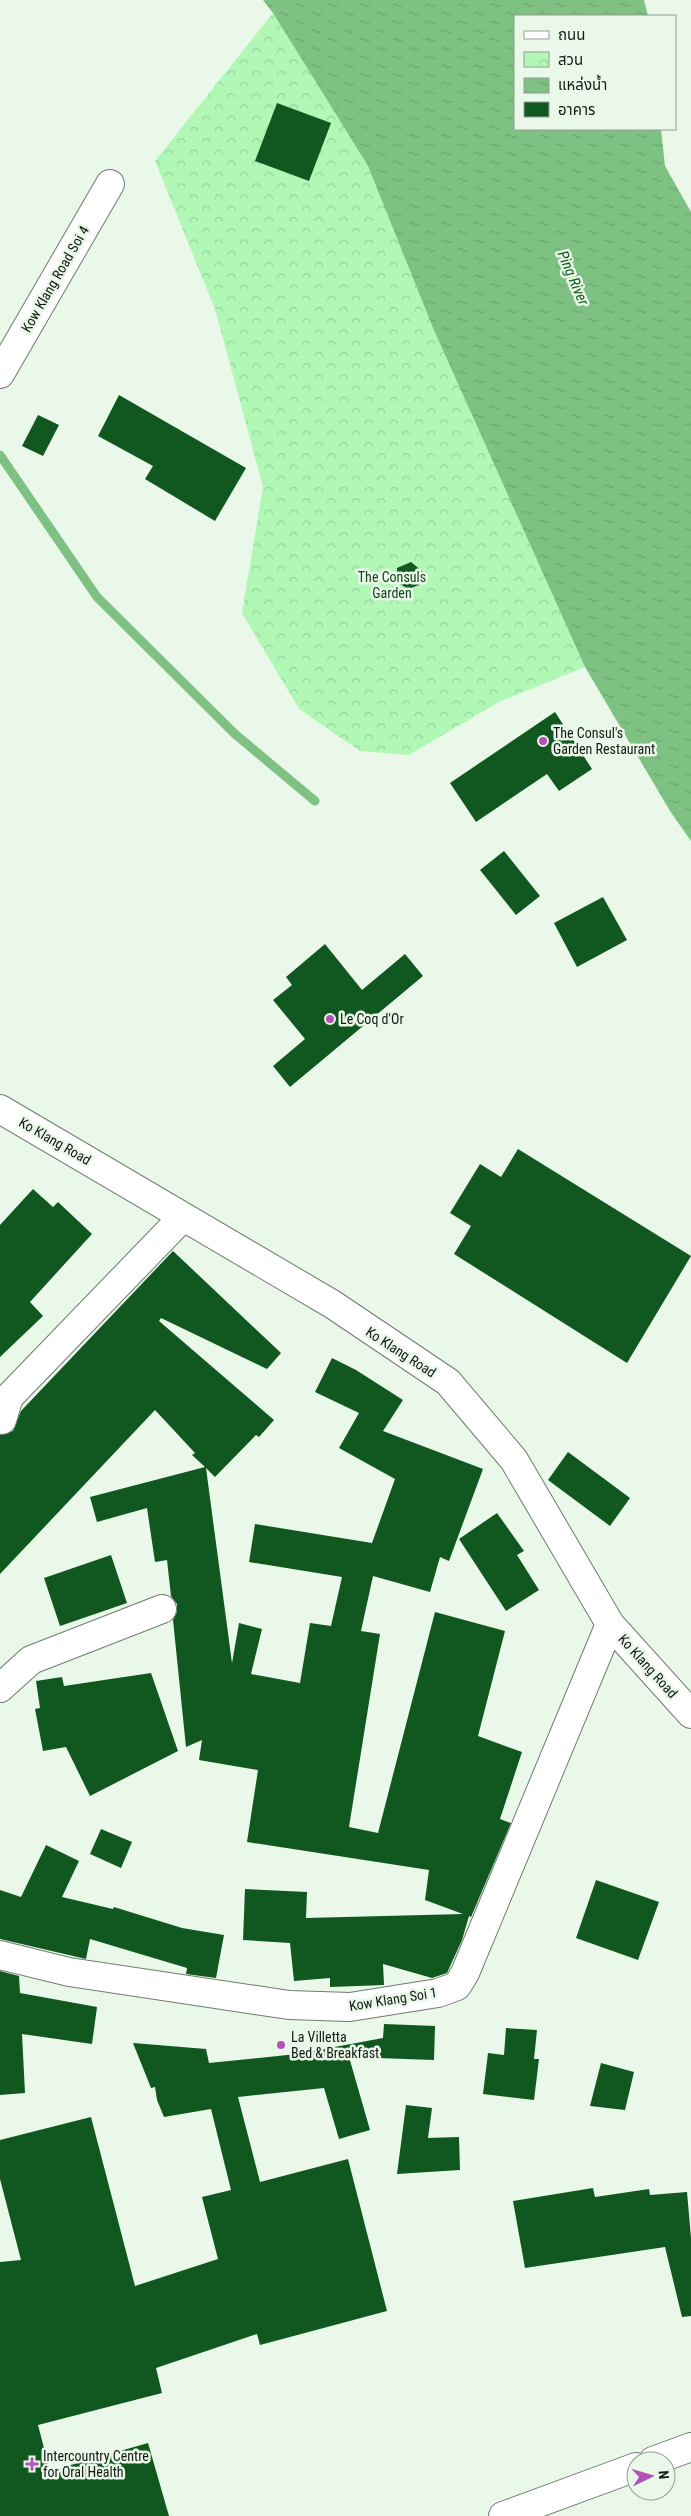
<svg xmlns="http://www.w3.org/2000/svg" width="691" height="2516" font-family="'Roboto Condensed','Noto Sans Thai',sans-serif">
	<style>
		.park { fill: url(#park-crowns) }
		.water { fill: url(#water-ripples) }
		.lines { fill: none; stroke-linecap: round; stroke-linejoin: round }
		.stream { stroke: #7ec183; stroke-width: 9 }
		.building { fill: #10581f }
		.street-casing { stroke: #6f7c6f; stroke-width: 30 }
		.secondary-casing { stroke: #6f7c6f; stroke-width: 30 }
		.street { stroke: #fff; stroke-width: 28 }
		.secondary { stroke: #fff; stroke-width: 28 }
		.poi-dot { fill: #b451b8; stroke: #e9f8e9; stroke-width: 2 }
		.labels { text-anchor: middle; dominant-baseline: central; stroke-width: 5; stroke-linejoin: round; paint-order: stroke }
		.street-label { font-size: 14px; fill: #141914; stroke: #e9f8e9 }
		.park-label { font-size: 14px; fill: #16461d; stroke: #e9f8e9 }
		.poi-label { font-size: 14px; fill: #141914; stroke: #e9f8e9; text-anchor: start }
		.water-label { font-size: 15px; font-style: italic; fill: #125a20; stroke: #e9f8e9 }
	</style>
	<defs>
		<pattern id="park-crowns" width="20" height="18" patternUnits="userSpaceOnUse" patternTransform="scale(1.25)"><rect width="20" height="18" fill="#b1f7b6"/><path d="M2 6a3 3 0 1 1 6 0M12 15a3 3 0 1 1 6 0" fill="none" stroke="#97d39c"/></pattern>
		<pattern id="water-ripples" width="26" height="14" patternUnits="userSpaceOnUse" patternTransform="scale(1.25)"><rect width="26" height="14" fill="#7ec183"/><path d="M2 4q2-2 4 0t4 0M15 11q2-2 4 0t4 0" fill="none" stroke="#6ca570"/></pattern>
	</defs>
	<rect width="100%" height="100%" fill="#e9f8e9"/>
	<polygon class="park" points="273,13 368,166 433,328 585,667 499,702 409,755 360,751 299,709 242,613 263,487 215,309 155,161"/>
	<polygon class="water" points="263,0 644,0 648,16 515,16 515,129 661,129 665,166 691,212 691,841 670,811 585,667 433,328 368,166 273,13"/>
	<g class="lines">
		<polyline class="stream" points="0,455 97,597 235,734 315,801"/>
	</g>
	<g class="building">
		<polygon points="277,103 331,123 309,181 255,161"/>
		<polygon points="119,395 246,468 215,521 145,479 153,466 98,436"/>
		<polygon points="38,415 59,425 43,456 22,446"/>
		<polygon points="411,562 423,572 419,585 408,589 397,582 397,568"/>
		<polygon points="555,712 592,769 559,791 547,774 476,822 450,783"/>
		<polygon points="504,851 540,896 516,915 480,870"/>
		<polygon points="603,897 627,940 577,967 554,923"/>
		<polygon points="325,944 362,990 405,954 423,976 290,1087 273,1066 305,1039 273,1000 292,985 286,977"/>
		<polygon points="518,1149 691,1256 627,1363 454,1254 471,1226 450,1213 480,1164 501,1177"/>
		<polygon points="33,1189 53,1207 58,1202 92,1234 30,1302 43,1316 0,1357 0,1225"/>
		<polygon points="173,1251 281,1353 267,1369 161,1318 159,1321 274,1420 259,1437 256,1435 215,1477 206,1468 232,1663 239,1623 262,1629 251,1674 300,1683 310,1623 331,1626 342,1577 249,1562 255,1524 372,1543 395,1479 339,1448 359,1413 315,1392 332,1358 356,1370 403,1400 383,1431 483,1469 449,1561 440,1557 430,1592 373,1576 361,1631 380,1634 349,1827 378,1833 435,1612 505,1631 478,1736 522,1752 500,1819 511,1823 471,1917 469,1916 462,1940 447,1973 432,1978 383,1964 384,1985 330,1987 330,1978 294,1981 290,1943 243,1940 245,1889 307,1892 306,1918 463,1914 425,1900 429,1870 247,1842 258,1770 199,1760 202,1740 186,1747 173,1620 177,1612 177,1604 171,1596 167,1560 155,1562 147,1508 97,1522 90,1497 205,1467 192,1455 195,1453 155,1410 0,1574 0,1435 13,1431 21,1411"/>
		<polygon points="568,1452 630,1498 610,1526 548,1480"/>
		<polygon points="497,1513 524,1551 517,1555 539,1590 506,1611 459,1539"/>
		<polygon points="111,1555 127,1603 60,1626 44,1578"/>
		<polygon points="151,1673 178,1751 90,1796 66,1747 43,1751 35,1709 40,1708 36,1681 62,1677 64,1686"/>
		<polygon points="101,1829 132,1842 121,1868 90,1854"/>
		<polygon points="46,1845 79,1861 62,1897 113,1909 114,1907 182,1928 224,1935 216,1978 186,1974 187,1968 90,1939 86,1959 0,1939 0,1890 21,1897"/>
		<polygon points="596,1880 659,1902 638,1960 576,1938"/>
		<polygon points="0,1971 19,1976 20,1993 97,2007 92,2044 22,2034 25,2093 0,2095"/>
		<polygon points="384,2024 435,2026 434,2060 349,2057 370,2130 339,2139 324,2088 238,2097 260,2182 348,2159 387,2311 260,2345 257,2334 156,2368 162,2393 38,2425 50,2471 148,2443 169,2516 0,2516 0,2262 21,2260 0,2179 0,2140 91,2117 135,2286 218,2259 202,2197 231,2190 211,2109 164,2117 157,2100 155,2087 151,2088 133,2043 206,2049 209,2063 297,2054 383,2038"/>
		<polygon points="506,2028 537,2030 534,2059 539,2059 534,2100 483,2094 488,2053 504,2055"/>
		<polygon points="601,2063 634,2072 625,2110 590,2106"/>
		<polygon points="406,2105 432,2108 428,2138 459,2137 460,2170 397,2174"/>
		<polygon points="593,2188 595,2197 649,2189 650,2195 687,2192 691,2238 691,2316 682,2317 665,2247 525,2268 513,2201"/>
	</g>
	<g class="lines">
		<defs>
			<g id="street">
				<polyline points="0,374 110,184"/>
				<polyline points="0,1109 332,1304 448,1382 514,1460 610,1624 691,1714"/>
				<polyline points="2,1420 9,1397 183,1217"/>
				<polyline points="0,1688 31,1660 162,1609"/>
				<polyline points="0,1955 69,1972 289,2005 350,2007 438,1993 457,1986 465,1973 610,1624"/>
			</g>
			<g id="secondary">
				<polyline points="653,2461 691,2447"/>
				<polyline points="503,2516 636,2467"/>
			</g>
		</defs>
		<use href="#street" class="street-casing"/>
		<use href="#secondary" class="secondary-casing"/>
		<use href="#street" class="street"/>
		<use href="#secondary" class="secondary"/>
	</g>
	<g class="poi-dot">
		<circle cx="543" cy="741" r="5"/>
		<circle cx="330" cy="1019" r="5"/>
		<circle cx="281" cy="2045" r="5"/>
		<path d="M29.5 2456.5h5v5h5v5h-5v5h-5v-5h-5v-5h5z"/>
	</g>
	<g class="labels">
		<g class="street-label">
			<text transform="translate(55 279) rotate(-60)">Kow Klang Road Soi 4</text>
			<text transform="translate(55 1141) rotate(30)">Ko Klang Road</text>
			<text transform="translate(401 1352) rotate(33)">Ko Klang Road</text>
			<text transform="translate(648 1666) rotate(48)">Ko Klang Road</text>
			<text transform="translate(393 1999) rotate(-9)">Kow Klang Soi 1</text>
		</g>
		<g class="park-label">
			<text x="392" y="577">The Consuls<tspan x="392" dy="16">Garden</tspan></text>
		</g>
		<g class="poi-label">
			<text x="553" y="733">The Consul's<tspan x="553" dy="16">Garden Restaurant</tspan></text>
			<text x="340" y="1019">Le Coq d'Or</text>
			<text x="291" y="2037">La Villetta<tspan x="291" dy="16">Bed &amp; Breakfast</tspan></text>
			<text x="43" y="2456">Intercountry Centre<tspan x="43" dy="16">for Oral Health</tspan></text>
		</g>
		<g class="water-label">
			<text transform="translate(573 278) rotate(67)">Ping River</text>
		</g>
	</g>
	<rect x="514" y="15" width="162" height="115" fill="#e9f8e9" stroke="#949f94"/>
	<rect x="524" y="31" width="25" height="8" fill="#ffffff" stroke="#949f94"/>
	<text x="558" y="40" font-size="15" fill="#141914">ถนน</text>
	<rect x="524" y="52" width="25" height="15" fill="url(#park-crowns)" stroke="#949f94"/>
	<text x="558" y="65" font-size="15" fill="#141914">สวน</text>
	<rect x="524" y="78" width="25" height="15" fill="url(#water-ripples)" stroke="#949f94"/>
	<text x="558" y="90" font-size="15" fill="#141914">แหล่งน้ำ</text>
	<rect x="524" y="102" width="25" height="15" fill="#10581f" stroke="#949f94"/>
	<text x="558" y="115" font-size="15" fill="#141914">อาคาร</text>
	<g transform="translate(651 2476) rotate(85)"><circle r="24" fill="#e9f8e9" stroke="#949f94"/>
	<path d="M0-4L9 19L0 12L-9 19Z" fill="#b451b8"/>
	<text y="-8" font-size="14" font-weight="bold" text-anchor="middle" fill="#141914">N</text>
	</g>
</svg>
